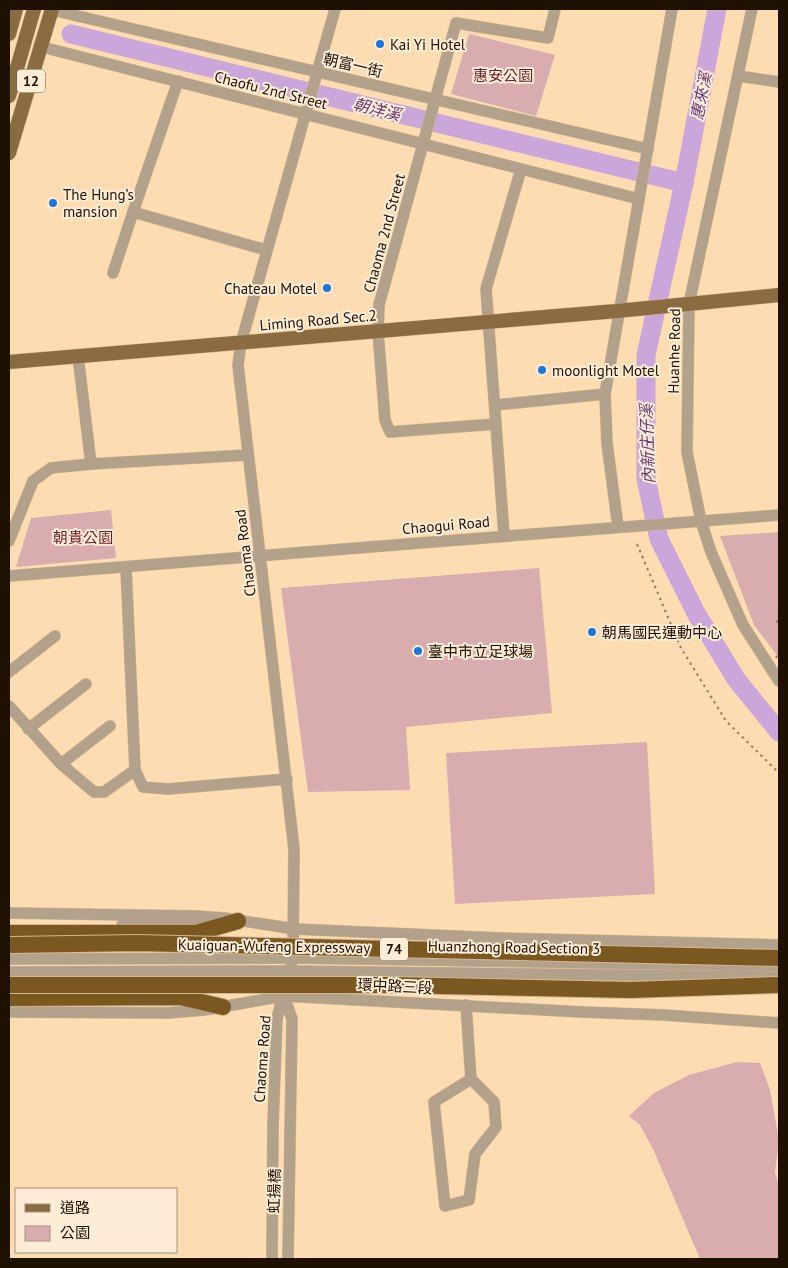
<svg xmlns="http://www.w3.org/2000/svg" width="788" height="1268" font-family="'PT Sans','Noto Sans TC',sans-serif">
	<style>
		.green { fill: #d9adaf }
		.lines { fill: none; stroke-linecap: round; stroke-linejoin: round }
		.river { stroke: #cba6db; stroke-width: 19 }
		.minor-casing { stroke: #d4b790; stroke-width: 12 }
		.major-casing { stroke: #d4b790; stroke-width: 15 }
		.highway-casing { stroke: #d4b790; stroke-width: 18 }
		.path { stroke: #967e5f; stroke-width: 2; stroke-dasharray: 2.5 4; stroke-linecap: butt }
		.minor { stroke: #b3a28b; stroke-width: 11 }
		.major { stroke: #8a6c40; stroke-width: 14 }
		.highway { stroke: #7b5820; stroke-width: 16 }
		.highway-bridge-casing { stroke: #d4b790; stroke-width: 18; stroke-linecap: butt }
		.highway-bridge { stroke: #7b5820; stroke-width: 16 }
		.poi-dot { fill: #1977e0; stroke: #fdecd6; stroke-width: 2 }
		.labels { text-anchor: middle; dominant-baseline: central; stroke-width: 4; stroke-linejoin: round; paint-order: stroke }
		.shield { fill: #fdecd6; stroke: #625340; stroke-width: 1 }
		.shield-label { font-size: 14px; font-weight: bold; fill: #1f1100 }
		.poi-label { font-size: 15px; fill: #1f1100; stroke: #fdecd6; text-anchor: start }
		.street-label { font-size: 15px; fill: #1f1100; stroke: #fdecd6 }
		.park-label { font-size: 15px; fill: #6d1d2a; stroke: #fdecd6 }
		.water-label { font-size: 16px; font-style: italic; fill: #673979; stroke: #fdecd6 }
	</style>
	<rect width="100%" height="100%" fill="#fcdcb0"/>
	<g class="green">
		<polygon points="469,34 555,55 536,116 451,94"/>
		<polygon points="111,510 116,558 16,567 31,518"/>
		<polygon points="779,532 779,658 754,625 720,536"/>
		<polygon points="539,568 552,713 406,727 410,790 308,792 281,588"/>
		<polygon points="647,742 655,894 455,904 446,753"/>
		<polygon points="737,1062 760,1063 770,1090 779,1140 775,1172 779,1186 779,1259 700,1259 654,1151 640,1125 629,1116 654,1093 689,1075"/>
	</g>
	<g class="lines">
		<g class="river">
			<polyline points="717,9 684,183 646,355 646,479 659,539 696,613 736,679 779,732"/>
			<polyline points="71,34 684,183"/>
		</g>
		<defs>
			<g id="minor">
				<polyline points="752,9 689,304 687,452 701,521 711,552 743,625 779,681"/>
				<polyline points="52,10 648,149"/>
				<polyline points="42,47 639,199"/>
				<polyline points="738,76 779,82"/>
				<polyline points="178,81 133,212 266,250"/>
				<polyline points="113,273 133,212"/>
				<polyline points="78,356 91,464"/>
				<polyline points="495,405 605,394"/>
				<polyline points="496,424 390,432 385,420 378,332 379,305 456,23 548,38 555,9"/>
				<polyline points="618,527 607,443 605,394 672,9"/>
				<polyline points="504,535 486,289 521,169"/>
				<polyline points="9,541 33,481 51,468 91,464 248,455"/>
				<polyline points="126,567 135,770 143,787 168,789 287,779"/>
				<path d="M9,576C266,557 522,533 779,515"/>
				<polyline points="9,672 55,636"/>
				<polyline points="9,706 61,764 94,792 104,792 135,770"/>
				<polyline points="28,729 86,684"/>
				<polyline points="61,764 110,726"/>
				<polyline points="9,913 196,916 224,918 295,929 499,938 779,945"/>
				<polyline points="122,925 206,923"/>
				<polyline points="9,959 293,958 779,966"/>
				<polyline points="9,972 289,971 779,977"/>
				<polyline points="284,996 292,1019 288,1259"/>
				<polyline points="466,1005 471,1079 494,1102 496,1127 475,1154 469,1200 445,1206 434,1102 471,1079"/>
				<polyline points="9,1012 168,1013 204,1010 284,996 582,1012 664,1015 779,1023"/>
				<polyline points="272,1259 273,1124 277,1018 293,958 294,849 238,365 241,343 335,9"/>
			</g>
			<g id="major">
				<polyline points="9,34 16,9"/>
				<polyline points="9,96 34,9"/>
				<polyline points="9,153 52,9"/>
				<polyline points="9,362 617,311 779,295"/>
			</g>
			<g id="highway">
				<polyline points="9,933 196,933 238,921"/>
				<polyline points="9,998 180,997 223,1007"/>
			</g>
		</defs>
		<use href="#minor" class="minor-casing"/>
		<use href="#major" class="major-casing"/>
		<use href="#highway" class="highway-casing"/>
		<g class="path">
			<polyline points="637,544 681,648 726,721 779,773"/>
			<polyline points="779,614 777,622 779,625"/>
			<polyline points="776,658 779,651"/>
		</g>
		<use href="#minor" class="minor"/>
		<use href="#major" class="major"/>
		<use href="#highway" class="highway"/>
		<defs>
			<g id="highway-bridge">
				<polyline points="9,945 137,943 779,958"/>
				<polyline points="9,985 393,985 630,990 779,985"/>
			</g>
		</defs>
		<use href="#highway-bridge" class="highway-bridge-casing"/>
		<use href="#highway-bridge" class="highway-bridge"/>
	</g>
	<g class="poi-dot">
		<circle cx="380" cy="44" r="5"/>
		<circle cx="53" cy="203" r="5"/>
		<circle cx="327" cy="288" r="5"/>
		<circle cx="542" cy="370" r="5"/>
		<circle cx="592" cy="632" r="5"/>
		<circle cx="418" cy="651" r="5"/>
	</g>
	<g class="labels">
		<g class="shield">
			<rect x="17" y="69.5" width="28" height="23" rx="4"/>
			<rect x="380" y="937.5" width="28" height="23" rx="4"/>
		</g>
		<g class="shield-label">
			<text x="31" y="81">12</text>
			<text x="394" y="949">74</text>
		</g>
		<g class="poi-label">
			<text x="390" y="44">Kai Yi Hotel</text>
			<text x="63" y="194">The Hung’s<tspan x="63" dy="17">mansion</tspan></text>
			<text x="317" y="288" text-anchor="end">Chateau Motel</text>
			<text x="552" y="370">moonlight Motel</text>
			<text x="602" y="632">朝馬國民運動中心</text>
			<text x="428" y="651">臺中市立足球場</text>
		</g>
		<g class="street-label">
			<text transform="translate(353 65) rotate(13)">朝富一街</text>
			<text transform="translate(271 90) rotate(14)">Chaofu 2nd Street</text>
			<text transform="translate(384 233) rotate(-75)">Chaoma 2nd Street</text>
			<text transform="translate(318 320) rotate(-5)">Liming Road Sec.2</text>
			<text transform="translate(674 351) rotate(-89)">Huanhe Road</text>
			<text transform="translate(446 525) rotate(-5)">Chaogui Road</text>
			<text transform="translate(245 553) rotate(-97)">Chaoma Road</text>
			<text transform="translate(274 946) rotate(1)">Kuaiguan-Wufeng Expressway</text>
			<text transform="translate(514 947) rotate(1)">Huanzhong Road Section 3</text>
			<text transform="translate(395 986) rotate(3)">環中路三段</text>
			<text transform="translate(262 1059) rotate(-86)">Chaoma Road</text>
			<text transform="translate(274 1191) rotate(-89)">虹揚橋</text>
		</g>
		<g class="park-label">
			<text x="503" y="75">惠安公園</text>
			<text x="83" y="537">朝貴公園</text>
		</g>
		<g class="water-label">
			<text transform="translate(701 96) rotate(-79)">惠來溪</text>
			<text transform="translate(377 109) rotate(14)">朝洋溪</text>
			<text transform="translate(647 444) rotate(-92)">內新庄仔溪</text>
		</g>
	</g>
	<rect width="788" height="1268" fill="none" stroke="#1f1100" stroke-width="20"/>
	<rect x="15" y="1188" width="162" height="65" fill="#fdecd6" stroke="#a49480"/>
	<rect x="25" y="1204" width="25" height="8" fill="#8a6c40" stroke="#a49480"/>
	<text x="60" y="1213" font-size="15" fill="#1f1100">道路</text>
	<rect x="25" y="1226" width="25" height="15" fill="#d9adaf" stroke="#a49480"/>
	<text x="60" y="1238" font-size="15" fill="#1f1100">公園</text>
</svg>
